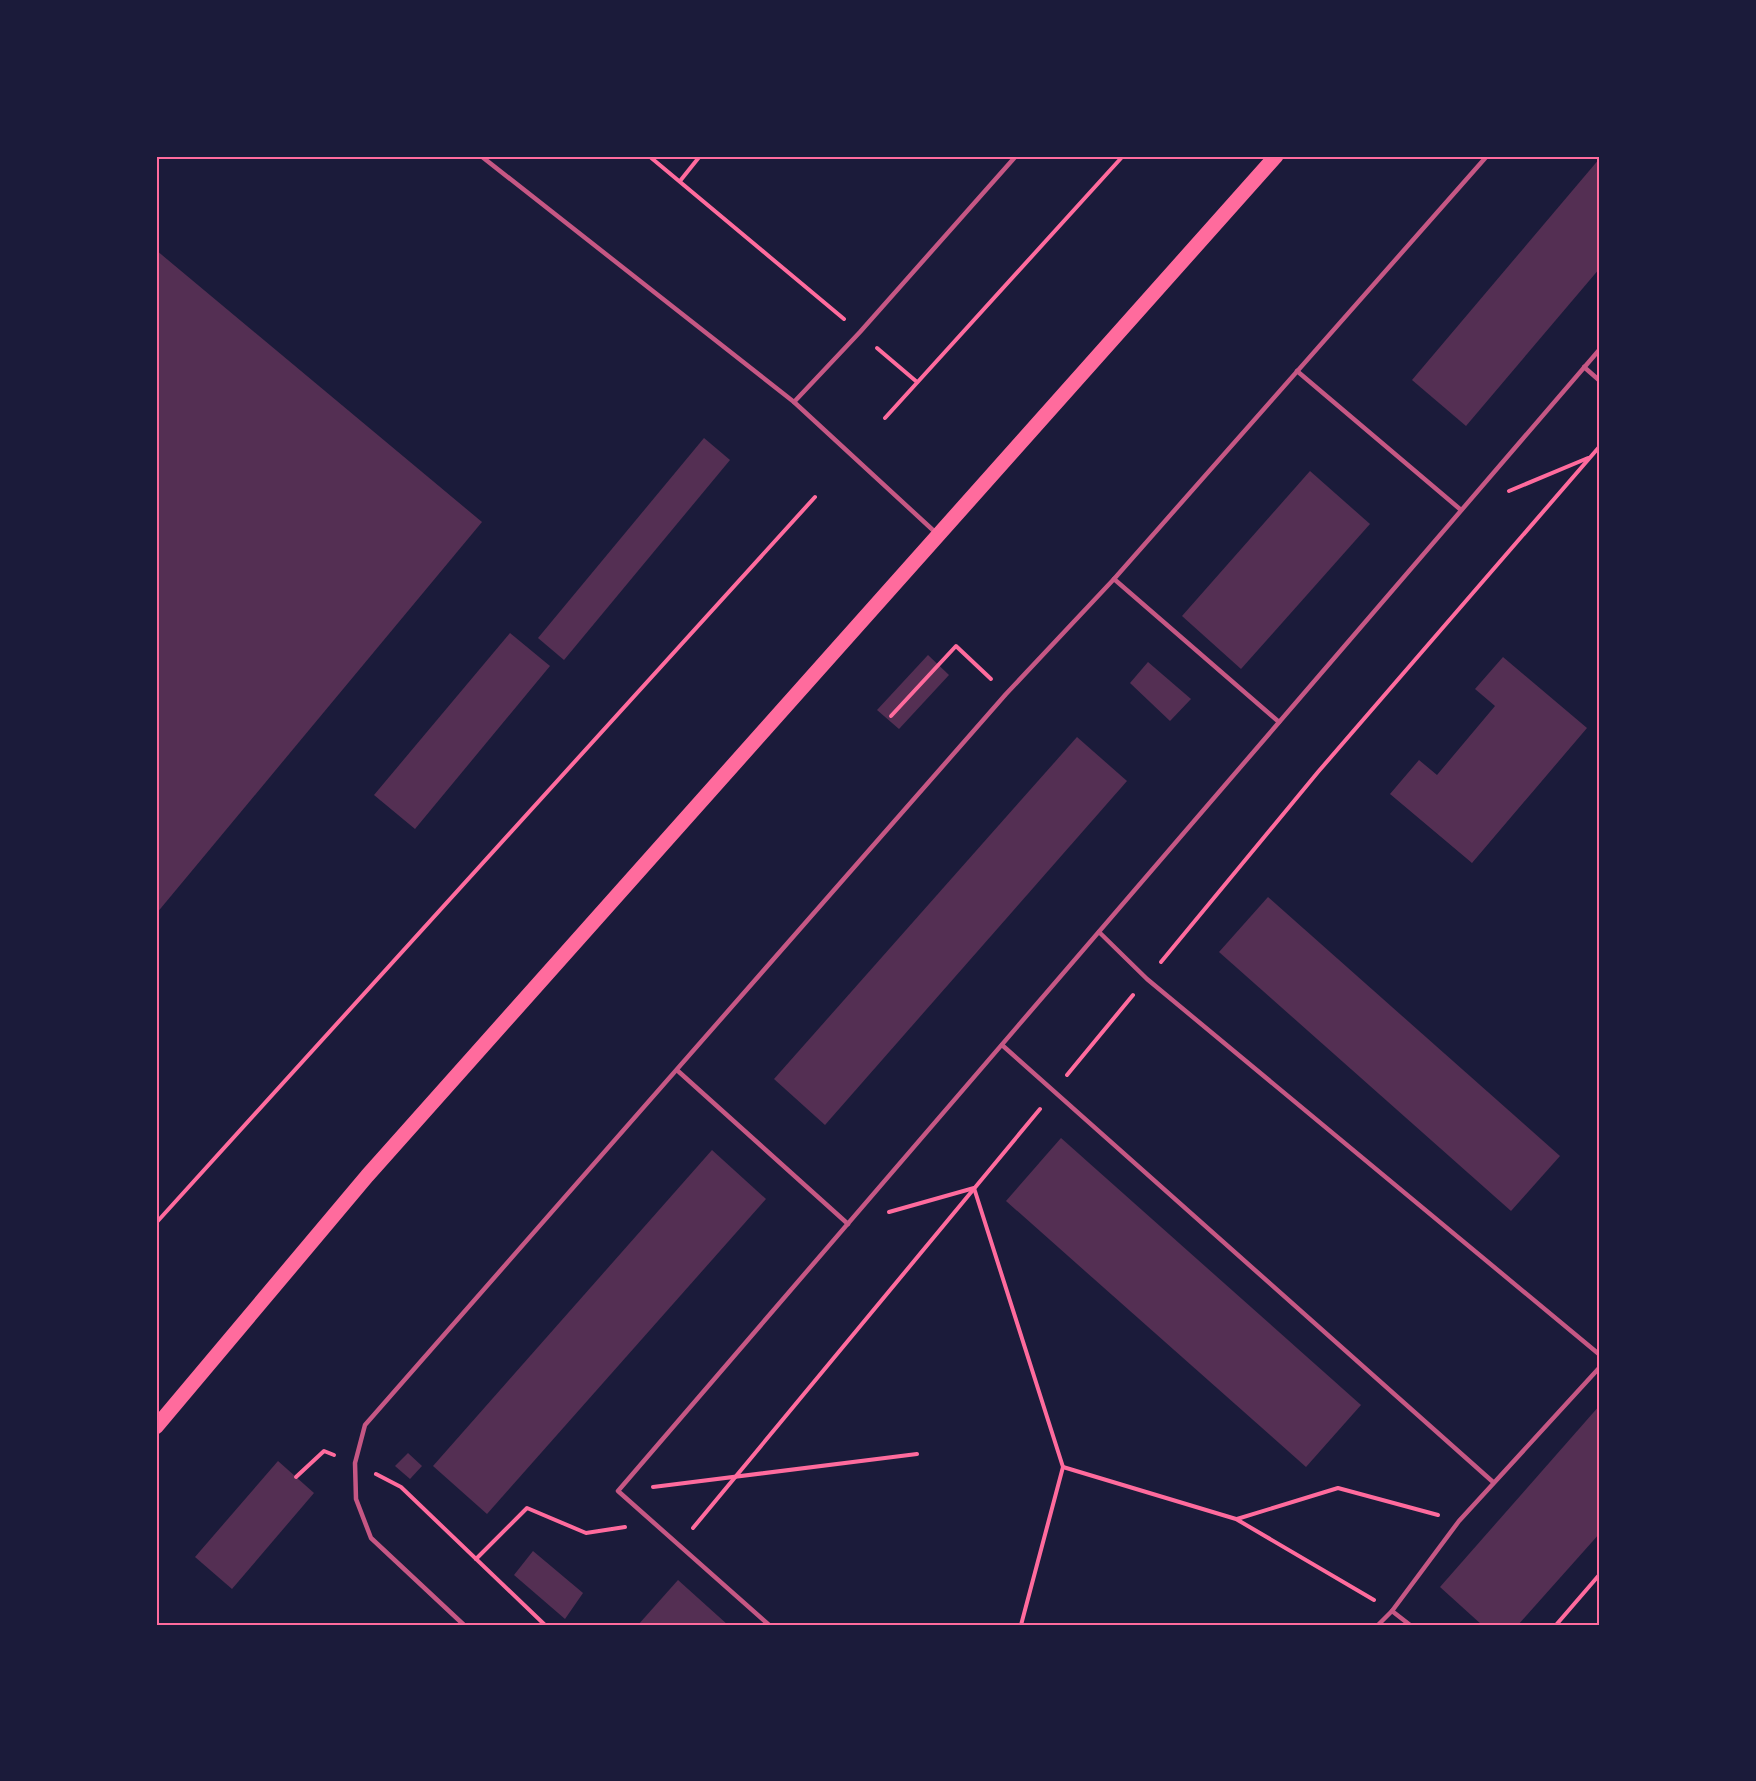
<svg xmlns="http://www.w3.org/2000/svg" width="1756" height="1781" font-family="Ubuntu,sans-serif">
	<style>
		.building { fill: #542f53 }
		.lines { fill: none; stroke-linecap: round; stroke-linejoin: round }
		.path { stroke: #ff6b9d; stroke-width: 4 }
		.service { stroke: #c65784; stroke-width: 4.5 }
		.primary { stroke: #ff6b9d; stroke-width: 15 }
		.neatline { fill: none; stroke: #ff6b9d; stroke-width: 2 }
	</style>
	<rect width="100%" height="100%" fill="#1b1b3a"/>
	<g class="building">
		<polygon points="1600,158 1600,268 1466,426 1412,380"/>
		<polygon points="156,250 482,522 156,914"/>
		<polygon points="704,438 730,460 564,660 538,638"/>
		<polygon points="1310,471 1370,524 1241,669 1182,616"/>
		<polygon points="510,633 550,666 415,829 374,795"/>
		<polygon points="928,655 949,675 899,729 877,710"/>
		<polygon points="1503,657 1587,728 1472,863 1390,794 1419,760 1437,775 1495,706 1475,689"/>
		<polygon points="1148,662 1191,699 1170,721 1130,683"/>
		<polygon points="1077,737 1127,781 825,1125 774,1079"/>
		<polygon points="1268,897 1560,1156 1511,1211 1219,952"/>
		<polygon points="1061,1138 1361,1405 1306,1467 1006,1201"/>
		<polygon points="712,1150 766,1199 487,1514 433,1466"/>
		<polygon points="1600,1405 1600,1533 1518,1625 1482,1625 1440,1587"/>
		<polygon points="408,1453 422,1466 410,1479 395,1466"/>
		<polygon points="278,1461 314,1493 232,1589 195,1557"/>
		<polygon points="533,1551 583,1593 565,1619 514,1575"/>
		<polygon points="678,1580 728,1625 638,1625"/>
	</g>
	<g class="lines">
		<g class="path">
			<polyline points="649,156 844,319"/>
			<polyline points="680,181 700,156"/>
			<polyline points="877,348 917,382"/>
			<polyline points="885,418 1123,156"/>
			<polyline points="1509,491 1588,458"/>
			<polyline points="891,716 956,646 991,679"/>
			<polyline points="1161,962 1318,772 1600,446"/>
			<polyline points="1067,1075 1133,995"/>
			<polyline points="889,1212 974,1188 1063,1467 1021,1625"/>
			<polyline points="156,1223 815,497"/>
			<polyline points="1063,1467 1236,1519 1374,1600"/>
			<polyline points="376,1474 401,1487 545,1625"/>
			<polyline points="296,1477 324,1451 334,1455"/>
			<polyline points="653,1487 917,1454"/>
			<polyline points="1237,1519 1338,1488 1438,1515"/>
			<polyline points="693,1528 1040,1109"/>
			<polyline points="476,1559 527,1508 586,1533 625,1527"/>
			<polyline points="1556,1625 1600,1574"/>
		</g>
		<g class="service">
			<polyline points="481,156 794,402 860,332 1016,156"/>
			<polyline points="1584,367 1600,381"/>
			<polyline points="1297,371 1461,510"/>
			<polyline points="794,402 935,532"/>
			<polyline points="1114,579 1279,722"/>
			<polyline points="1099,932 1147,979 1600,1355"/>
			<polyline points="1002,1045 1493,1482"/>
			<polyline points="678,1071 848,1224"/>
			<polyline points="464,1625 371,1538 356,1499 355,1463 365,1425 1006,694 1114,579 1487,156"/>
			<polyline points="769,1625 618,1491 1600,349"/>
			<polyline points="1378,1625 1392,1611"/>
			<polyline points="1410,1625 1392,1611 1459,1521 1600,1367"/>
		</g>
		<polyline class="primary" points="156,1427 367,1176 1276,156"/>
	</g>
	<rect width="1756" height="1781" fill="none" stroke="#1b1b3a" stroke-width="315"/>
	<rect x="158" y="158" width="1440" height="1466" class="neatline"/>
</svg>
